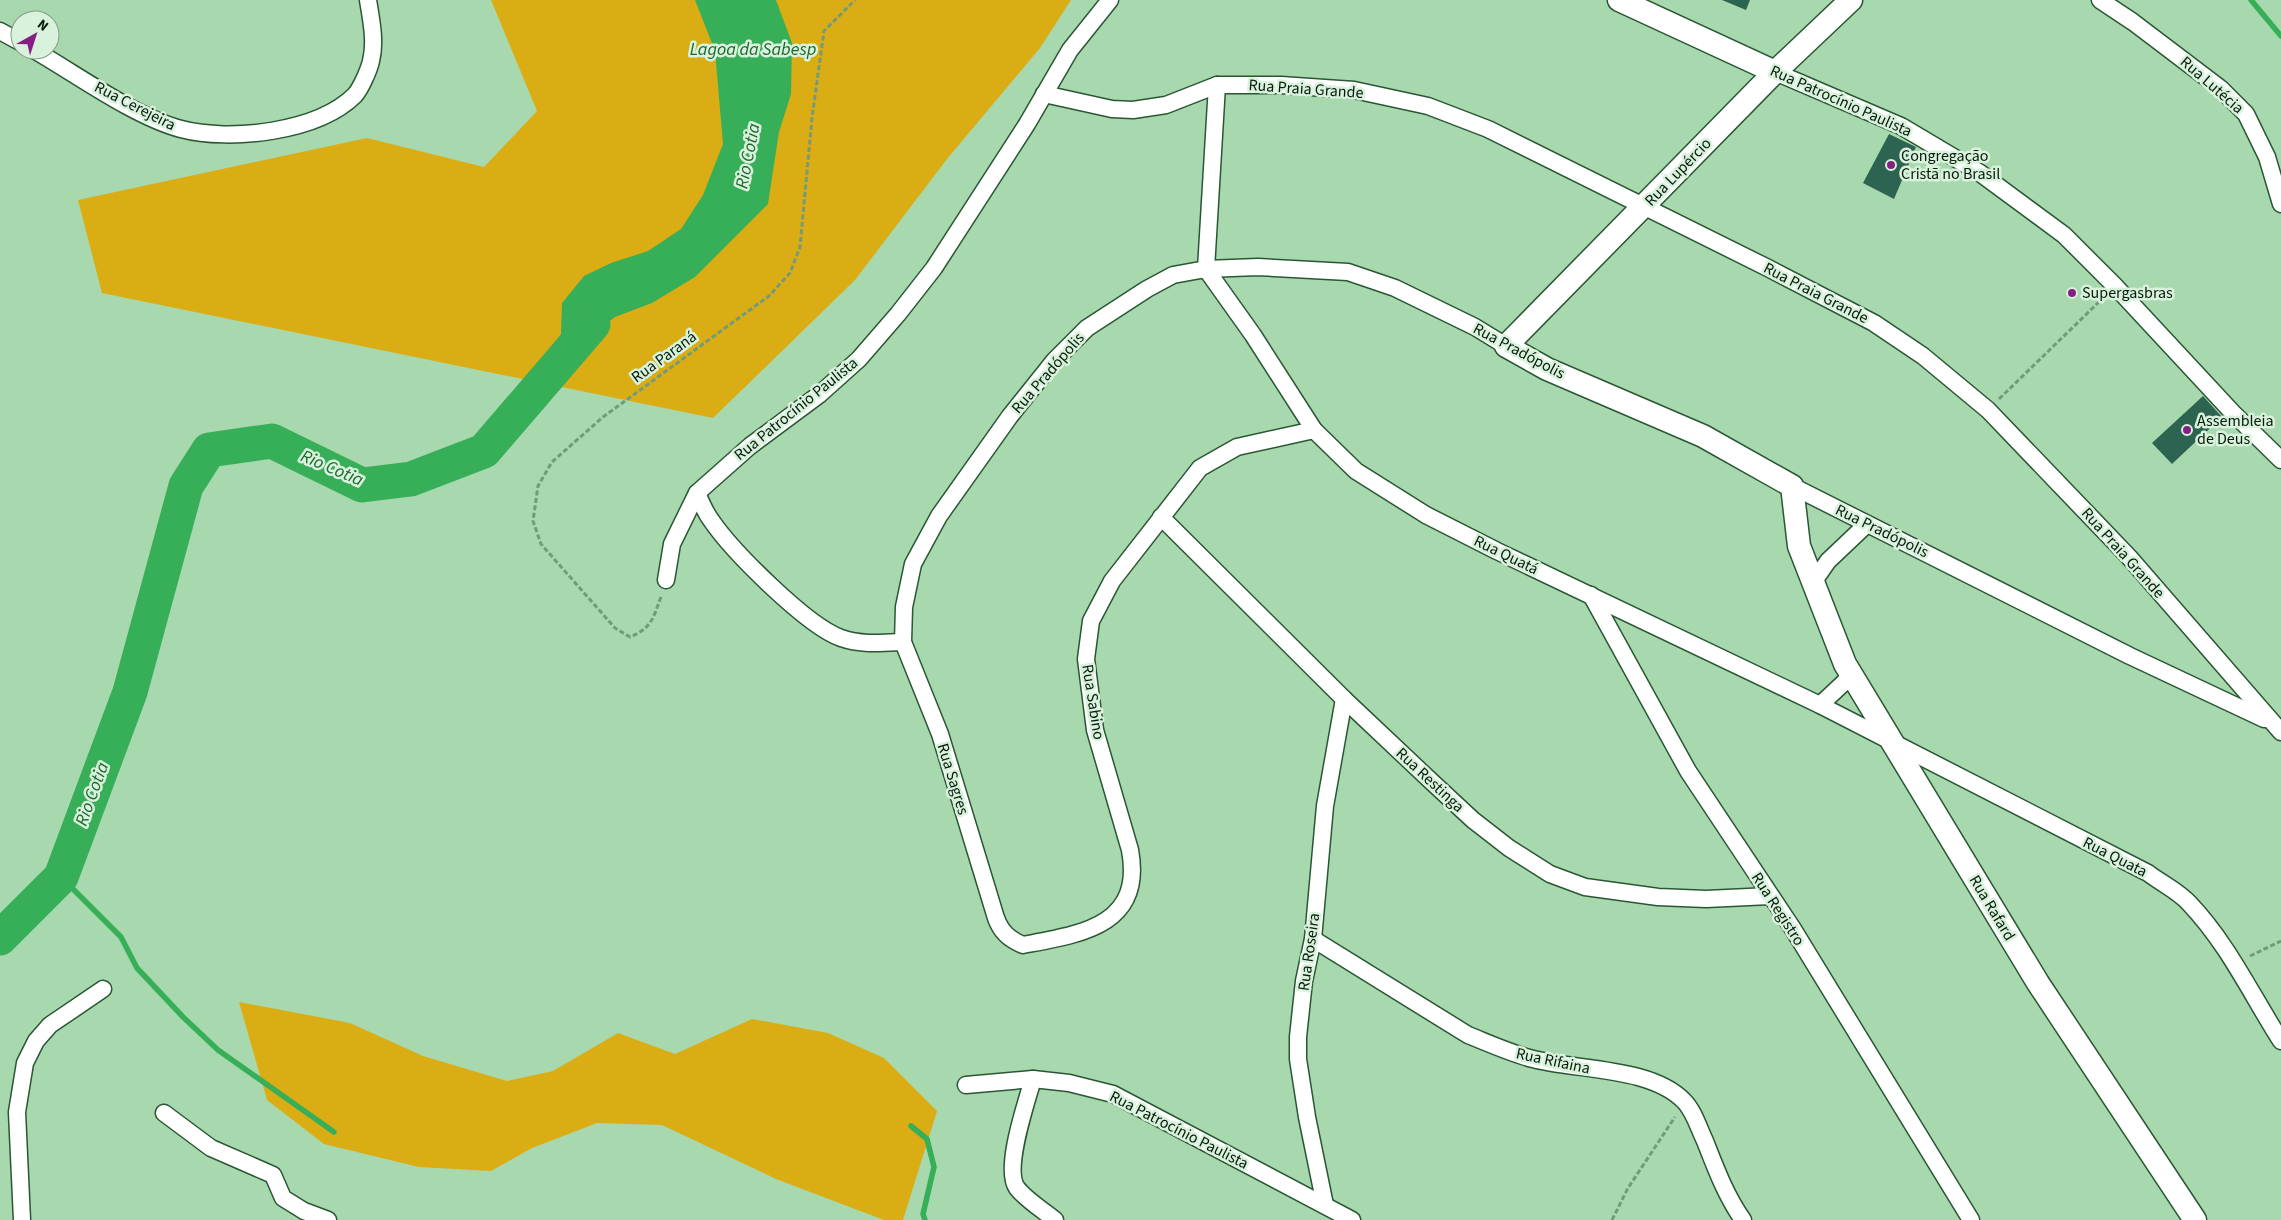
<svg xmlns="http://www.w3.org/2000/svg" width="2281" height="1220" font-family="'Source Sans 3',sans-serif">
	<style>
		.green { fill: #dbad15 }
		.water { fill: #37ae58 }
		.lines { fill: none; stroke-linecap: round; stroke-linejoin: round }
		.stream { stroke: #37ae58; stroke-width: 5.5 }
		.river { stroke: #37ae58; stroke-width: 35 }
		.building { fill: #2d6351 }
		.street-casing { stroke: #2a5733; stroke-width: 19 }
		.secondary-casing { stroke: #2a5733; stroke-width: 25 }
		.path { stroke: #739b79; stroke-width: 3; stroke-dasharray: 5 2.5; stroke-linecap: butt }
		.street { stroke: #fff; stroke-width: 16 }
		.secondary { stroke: #fff; stroke-width: 22 }
		.poi-dot { fill: #871e85; stroke: #d9f2dc; stroke-width: 2 }
		.labels { text-anchor: middle; dominant-baseline: central; stroke-width: 5; stroke-linejoin: round; paint-order: stroke }
		.street-label { font-size: 16px; fill: #071a0b; stroke: #d9f2dc }
		.poi-label { font-size: 16px; fill: #071a0b; stroke: #d9f2dc; text-anchor: start }
		.water-label { font-size: 18px; font-style: italic; fill: #1a6830; stroke: #d9f2dc }
	</style>
	<rect width="100%" height="100%" fill="#a7d8ae"/>
	<g class="green">
		<polygon points="491,0 1071,0 1040,48 947,159 855,280 713,418 102,293 78,200 367,138 484,167 537,111"/>
		<polygon points="239,1002 350,1023 423,1056 507,1081 553,1071 618,1033 675,1054 752,1019 828,1033 884,1058 937,1111 903,1220 884,1220 776,1179 662,1125 597,1123 532,1148 491,1171 419,1167 324,1144 267,1100"/>
	</g>
	<polygon class="water" points="695,0 776,0 792,43 791,94 779,132 768,204 695,277 652,303 615,317 560,360 562,303 584,276 611,263 648,251 681,229 703,195 723,144 715,51"/>
	<g class="lines">
		<g class="stream">
			<polyline points="2251,0 2281,36"/>
			<polyline points="61,877 121,937 137,968 183,1017 218,1050 334,1132"/>
			<polyline points="911,1126 927,1139 934,1167 923,1214 925,1220"/>
		</g>
		<polyline class="river" points="0,938 61,877 130,692 186,486 209,450 272,441 362,485 411,479 484,451 593,324"/>
	</g>
	<g class="building">
		<polygon points="1722,0 1750,0 1746,10"/>
		<polygon points="1889,134 1916,147 1894,199 1863,183"/>
		<polygon points="2203,396 2222,417 2172,464 2152,443"/>
	</g>
	<g class="lines">
		<defs>
			<g id="street">
				<polyline points="2100,0 2133,22 2220,88 2246,114 2267,157 2281,204"/>
				<polyline points="0,31 20,42"/>
				<path d="M34,50C76,74 135,117 181,129C230,142 318,132 355,95C361,88 369,70 371,61C376,42 371,19 368,0"/>
				<polyline points="1775,72 1901,126 1980,173 2064,235 2115,286 2233,413 2281,460"/>
				<path d="M1217,85L1206,269L1253,335L1314,430L1356,471L1426,515L1497,551L1820,705L2148,873C2161,883 2178,891 2189,903C2228,944 2251,994 2281,1041"/>
				<polyline points="1044,94 1112,109 1133,110 1166,105 1217,85 1281,85 1354,90 1428,106 1488,129 1768,268 1874,323 1923,356 1988,410 2129,557 2281,732"/>
				<path d="M1314,430L1237,447L1200,468L1112,581L1091,621L1086,659L1095,730L1130,850C1144,926 1081,934 1023,945C1009,939 1001,932 996,918L940,734L903,642L904,607L913,564L939,516L1010,416L1054,361L1087,328L1147,289L1173,275L1206,269L1258,267L1348,272L1395,288L1475,327L1506,346"/>
				<polyline points="1792,486 2130,656 2264,719"/>
				<path d="M697,493C701,502 705,512 711,520C732,551 807,626 841,638C861,645 882,643 903,642"/>
				<polyline points="1161,517 1344,699 1432,782 1473,820 1509,848 1550,874 1585,887 1658,897 1706,899 1770,896"/>
				<polyline points="666,580 672,544 697,493 750,446 820,394 859,359 898,314 934,268 1027,124 1070,50 1110,0"/>
				<polyline points="1812,584 1828,561 1867,524"/>
				<polyline points="1591,595 1688,771 1793,929 1971,1220"/>
				<polyline points="1820,705 1851,676"/>
				<path d="M1313,939L1468,1035C1488,1043 1508,1052 1529,1058C1575,1071 1650,1066 1684,1101C1694,1111 1699,1129 1705,1141C1716,1169 1726,1196 1743,1220"/>
				<path d="M1033,1079C1027,1101 1003,1169 1017,1188C1026,1200 1043,1210 1055,1220"/>
				<polyline points="966,1085 1033,1079 1069,1083 1113,1094 1352,1220"/>
				<polyline points="164,1113 211,1148 273,1175 283,1198 304,1211 328,1220"/>
				<polyline points="1325,1205 1307,1117 1298,1059 1298,1037 1304,981 1313,939 1325,806 1344,699"/>
				<polyline points="22,1220 17,1112 25,1063 36,1041 50,1025 103,989"/>
			</g>
			<g id="secondary">
				<polyline points="1619,0 1775,72"/>
				<polyline points="1851,0 1775,72 1506,346 1547,369 1703,436 1792,486 1799,546 1845,664 2038,983 2195,1220"/>
			</g>
		</defs>
		<use href="#street" class="street-casing"/>
		<use href="#secondary" class="secondary-casing"/>
		<g class="path">
			<polyline points="1999,399 2102,299"/>
			<path d="M661,597C653,618 652,628 630,637L615,628L541,544L533,521L538,486L552,462L603,417L769,296L790,273L800,247L812,118L824,31L855,0"/>
			<polyline points="2250,956 2281,941"/>
			<polyline points="1612,1220 1628,1188 1675,1117"/>
		</g>
		<use href="#street" class="street"/>
		<use href="#secondary" class="secondary"/>
	</g>
	<g class="poi-dot">
		<circle cx="1891" cy="165" r="5"/>
		<circle cx="2072" cy="293" r="5"/>
		<circle cx="2187" cy="430" r="5"/>
	</g>
	<g class="labels">
		<g class="street-label">
			<text transform="translate(2212 85) rotate(41)">Rua Lutécia</text>
			<text transform="translate(1306 89) rotate(4)">Rua Praia Grande</text>
			<text transform="translate(1841 101) rotate(24)">Rua Patrocínio Paulista</text>
			<text transform="translate(135 106) rotate(27)">Rua Cerejeira</text>
			<text transform="translate(1678 172) rotate(-46)">Rua Lupércio</text>
			<text transform="translate(1816 293) rotate(27)">Rua Praia Grande</text>
			<text transform="translate(1519 351) rotate(28)">Rua Pradópolis</text>
			<text transform="translate(664 357) rotate(-36)">Rua Paraná</text>
			<text transform="translate(1048 373) rotate(-49)">Rua Pradópolis</text>
			<text transform="translate(796 409) rotate(-39)">Rua Patrocínio Paulista</text>
			<text transform="translate(1882 531) rotate(26)">Rua Pradópolis</text>
			<text transform="translate(2123 553) rotate(48)">Rua Praia Grande</text>
			<text transform="translate(1506 555) rotate(26)">Rua Quatá</text>
			<text transform="translate(1093 702) rotate(81)">Rua Sabino</text>
			<text transform="translate(953 779) rotate(73)">Rua Sagres</text>
			<text transform="translate(1430 780) rotate(43)">Rua Restinga</text>
			<text transform="translate(2115 857) rotate(27)">Rua Quata</text>
			<text transform="translate(1992 908) rotate(59)">Rua Rafard</text>
			<text transform="translate(1778 909) rotate(57)">Rua Registro</text>
			<text transform="translate(1309 952) rotate(-82)">Rua Roseira</text>
			<text transform="translate(1553 1061) rotate(12)">Rua Rifaina</text>
			<text transform="translate(1179 1130) rotate(27)">Rua Patrocínio Paulista</text>
		</g>
		<g class="poi-label">
			<text x="1901" y="156">Congregação<tspan x="1901" dy="18">Cristã no Brasil</tspan></text>
			<text x="2082" y="293">Supergasbras</text>
			<text x="2197" y="421">Assembleia<tspan x="2197" dy="18">de Deus</tspan></text>
		</g>
		<g class="water-label">
			<text x="753" y="49">Lagoa da Sabesp</text>
			<text transform="translate(748 156) rotate(-79)">Rio Cotia</text>
			<text transform="translate(332 468) rotate(23)">Rio Cotia</text>
			<text transform="translate(92 794) rotate(-70)">Rio Cotia</text>
		</g>
	</g>
	<g transform="translate(35 35) rotate(39)"><circle r="24" fill="#d9f2dc" stroke="#859c88"/>
	<path d="M0-4L9 19L0 12L-9 19Z" fill="#871e85"/>
	<text y="-8" font-size="14" font-weight="bold" text-anchor="middle" fill="#071a0b">N</text>
	</g>
</svg>
